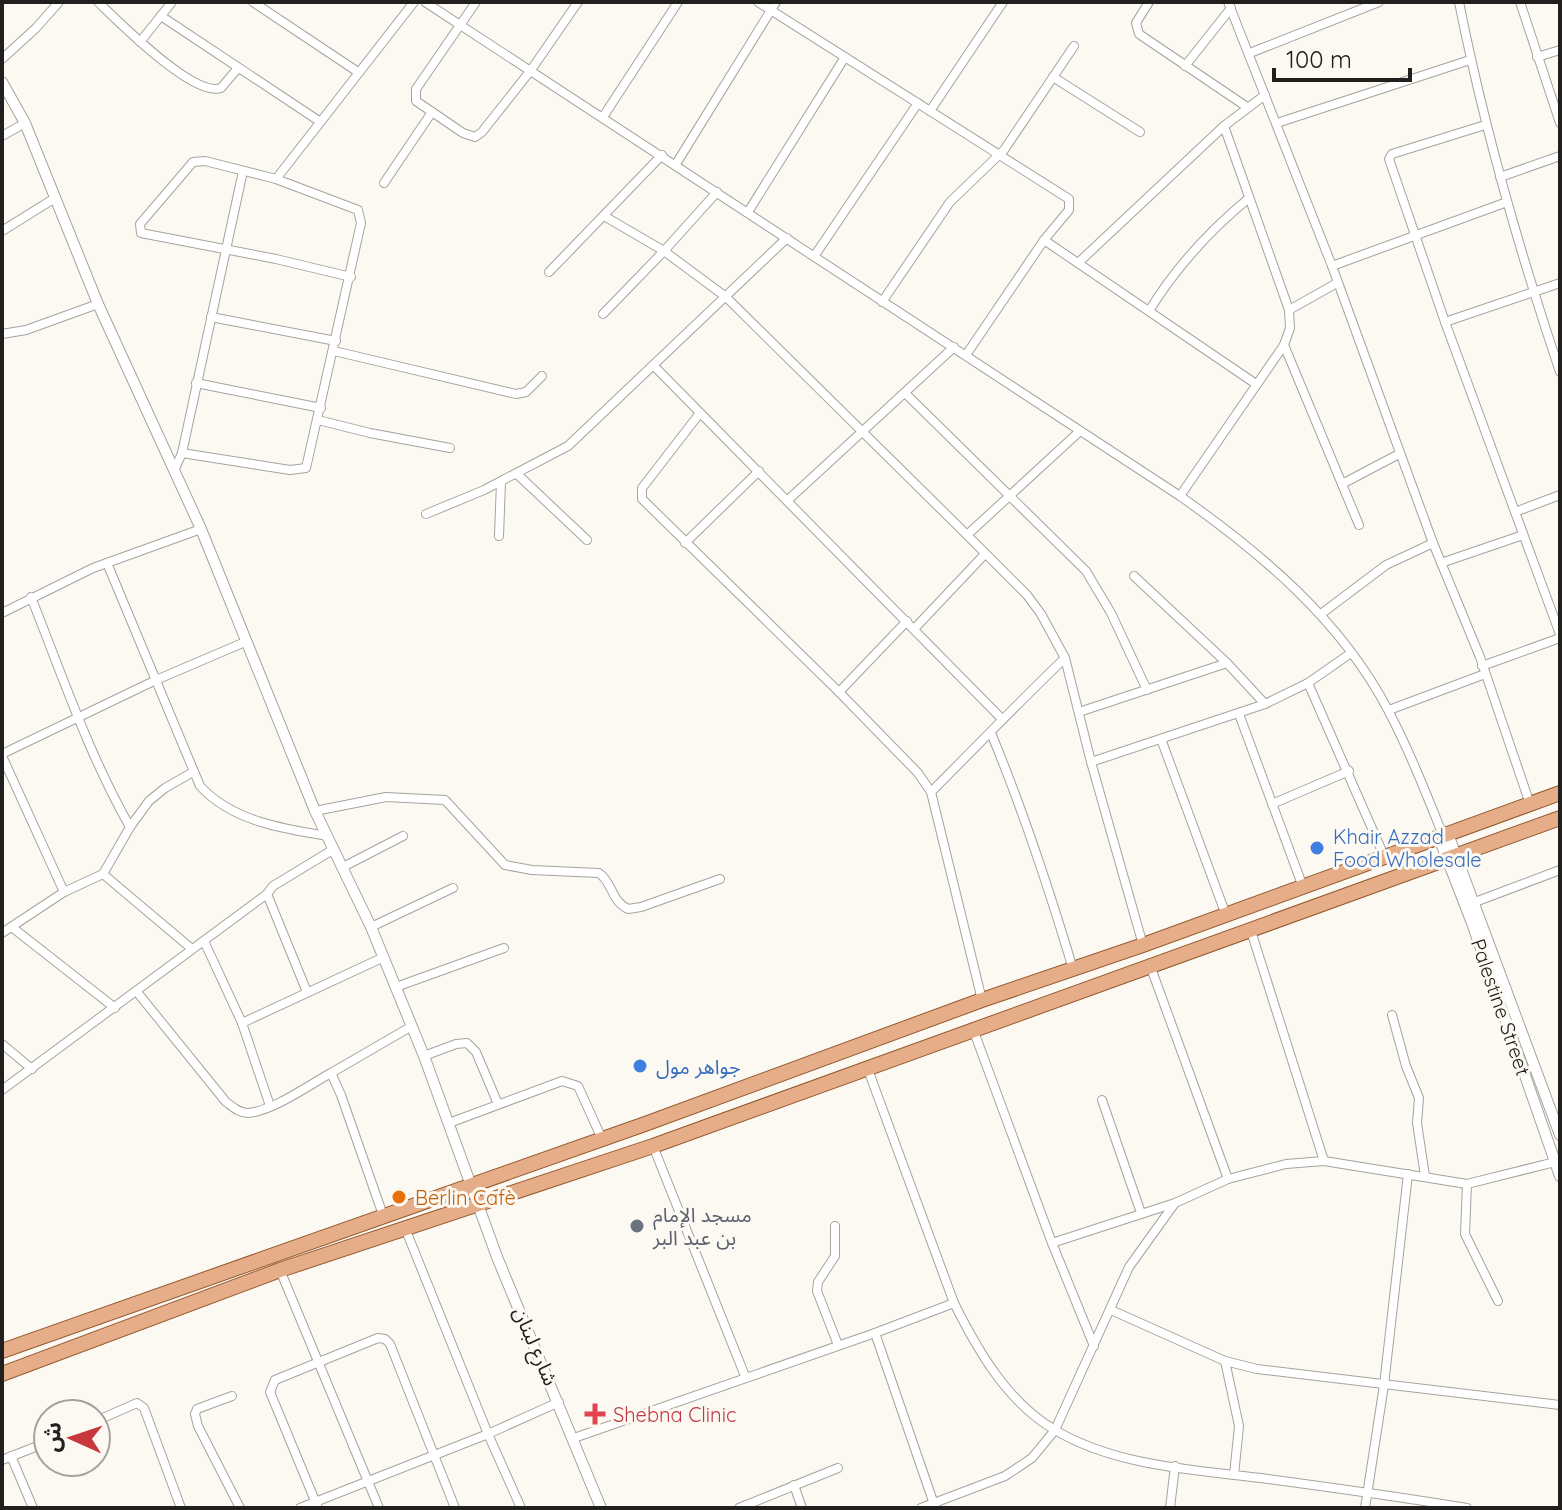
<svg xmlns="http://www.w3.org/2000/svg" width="1562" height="1510" font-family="Quicksand,'Noto Sans Arabic',sans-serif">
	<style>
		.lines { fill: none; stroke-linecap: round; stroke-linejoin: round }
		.minor-casing { stroke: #a6a39d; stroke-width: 10 }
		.tertiary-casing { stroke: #a6a39d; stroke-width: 12 }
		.primary-casing { stroke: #95592f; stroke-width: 16 }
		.minor { stroke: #fff; stroke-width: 8 }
		.tertiary { stroke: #fff; stroke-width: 10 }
		.primary { stroke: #e5ae88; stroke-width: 14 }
		.shop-dot { fill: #3f7fe0; stroke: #fcf9f3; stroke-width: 3 }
		.food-dot { fill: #e8710a; stroke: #fcf9f3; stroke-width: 3 }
		.worship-dot { fill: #6b7280; stroke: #fcf9f3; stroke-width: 3 }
		.health-dot { fill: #e0444e; stroke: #fcf9f3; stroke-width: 3 }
		.labels { text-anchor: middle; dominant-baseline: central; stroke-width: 6; stroke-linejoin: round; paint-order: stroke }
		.shop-label { font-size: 20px; fill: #366cbe; stroke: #fcf9f3; text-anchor: start }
		.street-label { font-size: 20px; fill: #21201e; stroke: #fcf9f3 }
		.food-label { font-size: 20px; fill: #c56008; stroke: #fcf9f3; text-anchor: start }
		.worship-label { font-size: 20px; fill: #5b616d; stroke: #fcf9f3; text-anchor: start }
		.health-label { font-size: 20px; fill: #be3a42; stroke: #fcf9f3; text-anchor: start }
	</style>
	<rect width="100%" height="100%" fill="#fcf9f3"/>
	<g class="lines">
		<defs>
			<g id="minor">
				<path d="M98,2C119,22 194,98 221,88L238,68"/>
				<polyline points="253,2 358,72"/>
				<path d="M425,2L1180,496C1261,553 1341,620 1388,710C1408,748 1424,788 1440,828L1448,834"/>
				<polyline points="476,2 416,89 416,101 463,133 475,137 482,132 531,70 578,2"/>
				<polyline points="758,2 1069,199 1069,210 1044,240 966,355"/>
				<polyline points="1149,2 1136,23 1139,34 1247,107"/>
				<polyline points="1228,2 1332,266 1433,543 1480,657 1530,804"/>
				<path d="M1459,2C1484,128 1519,250 1560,372"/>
				<polyline points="1520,2 1560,123"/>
				<polyline points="161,16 319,121"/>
				<polyline points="140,42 172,2"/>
				<polyline points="1250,53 1379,2"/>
				<polyline points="1537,57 1560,50"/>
				<polyline points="2,59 36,28 59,2"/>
				<polyline points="1185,66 1231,8"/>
				<polyline points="1053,77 1140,132"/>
				<polyline points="930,111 1003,2"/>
				<polyline points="603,117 678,2"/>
				<polyline points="1277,123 1470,60"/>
				<polyline points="1485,125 1392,154 1389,159 1445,322 1560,634"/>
				<polyline points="2,136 25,123"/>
				<polyline points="676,164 776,2"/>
				<polyline points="1500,177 1560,156"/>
				<polyline points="276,179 414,2"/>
				<polyline points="384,183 432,112"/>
				<polyline points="748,212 845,57"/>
				<polyline points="604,216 664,251 726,297 967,535 1027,595 1041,614 1065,658 1091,762 1143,945"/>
				<polyline points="2,231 55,198"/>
				<polyline points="1044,240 1256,384"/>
				<polyline points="815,255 918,103"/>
				<polyline points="1078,263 1224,126 1265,95"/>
				<polyline points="1332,266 1507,202"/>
				<polyline points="549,272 662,155"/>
				<polyline points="882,302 950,202 1004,150 1074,46"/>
				<polyline points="1289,310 1337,283"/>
				<path d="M1149,311C1176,267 1209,231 1249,198"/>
				<polyline points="603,314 664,251 717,192"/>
				<polyline points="211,317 336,341"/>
				<polyline points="1445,322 1560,283"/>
				<polyline points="2,334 26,330 98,304"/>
				<polyline points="1284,345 1359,525"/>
				<polyline points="334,351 516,394 526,392 542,376"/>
				<polyline points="654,366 1001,718"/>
				<polyline points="196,383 321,408"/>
				<polyline points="906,394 1086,571 1111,613 1147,690"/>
				<polyline points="700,413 642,488 642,499 839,692 918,773 931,792 982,1000"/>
				<polyline points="318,420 370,433 450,448"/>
				<polyline points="182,453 290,470 306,468 361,223 358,210 276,179 205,161 193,162 140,224 141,233 276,259 351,277"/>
				<polyline points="174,471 182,453 243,171"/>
				<polyline points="517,474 587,540"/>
				<polyline points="1342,484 1399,454"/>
				<polyline points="1180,496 1284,345 1290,328 1289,310 1224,126"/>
				<polyline points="788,500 954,347"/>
				<polyline points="1515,512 1560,495"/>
				<polyline points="426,514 484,490 568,446 787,238"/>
				<polyline points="967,535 1080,431"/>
				<polyline points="499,536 501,482"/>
				<polyline points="685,543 759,471"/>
				<path d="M107,563L200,786C232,821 283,829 328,836"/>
				<polyline points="1441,563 1523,535"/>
				<polyline points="1134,576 1227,663 1265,704"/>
				<path d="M31,597C62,675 89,755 130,827"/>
				<polyline points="2,613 93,568 201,529"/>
				<polyline points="1321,614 1386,565 1433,543"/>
				<polyline points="914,629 985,554"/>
				<polyline points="1482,666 1560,638"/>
				<polyline points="1308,683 1385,858"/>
				<polyline points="839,692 907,621"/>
				<polyline points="1389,710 1485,674"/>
				<polyline points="1079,712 1227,663"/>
				<polyline points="1239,714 1303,887"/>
				<path d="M991,733C1023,810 1049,889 1073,969"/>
				<polyline points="1161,739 1226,915"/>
				<polyline points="2,754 156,680 245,642"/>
				<polyline points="2,756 64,892"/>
				<polyline points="1091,762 1265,704 1308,683 1351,653"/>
				<path d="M931,792C976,747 1019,702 1065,658"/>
				<polyline points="1272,804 1349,771"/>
				<path d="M315,811L386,797L445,800L505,865L532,870L599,873C613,883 611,901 628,909L641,907L720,879"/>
				<polyline points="343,867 403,836"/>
				<polyline points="103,874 192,949"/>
				<polyline points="267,894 307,992"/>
				<polyline points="1475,902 1560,870"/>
				<polyline points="371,927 453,888"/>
				<polyline points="13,928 115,1008"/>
				<polyline points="1251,931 1324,1161"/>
				<polyline points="2,933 64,892 103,874 130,827 149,801 165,788 193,772"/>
				<polyline points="204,941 242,1023 384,957"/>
				<polyline points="1151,968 1228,1179"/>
				<polyline points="396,987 504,948"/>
				<path d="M137,992L226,1102C233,1107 239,1113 248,1113C273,1111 309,1085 331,1073L341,1095L383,1215"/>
				<polyline points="1392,1015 1406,1066 1419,1098 1417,1123 1425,1176"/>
				<polyline points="242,1023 270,1106"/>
				<polyline points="973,1029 1052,1243 1094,1346"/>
				<polyline points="2,1044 32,1069"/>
				<polyline points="424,1056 456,1044 467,1043 476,1052 498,1104"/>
				<path d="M867,1067L954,1303C978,1351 1008,1403 1055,1430C1117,1467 1198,1470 1268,1479C1335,1488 1401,1497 1467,1508"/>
				<polyline points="331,1073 412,1026"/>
				<polyline points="2,1090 267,894 273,886 334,849"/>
				<polyline points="1102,1100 1141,1213"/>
				<polyline points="449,1123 562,1081 578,1086 602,1139"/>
				<polyline points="653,1146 745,1376"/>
				<polyline points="1467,1184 1465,1234 1498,1301"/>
				<polyline points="835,1226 835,1256 818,1282 817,1291 838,1345"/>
				<polyline points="405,1228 488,1434 521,1508"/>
				<polyline points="1052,1243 1175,1203"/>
				<polyline points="280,1270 379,1508"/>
				<polyline points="1111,1310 1225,1361 1257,1369 1560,1405"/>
				<polyline points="875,1333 954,1303"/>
				<polyline points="1225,1361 1239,1426 1234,1475"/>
				<polyline points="232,1396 197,1409 195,1414 198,1426 240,1508"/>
				<polyline points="96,1421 137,1403 144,1408 181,1508"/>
				<polyline points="574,1438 875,1333 935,1507"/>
				<polyline points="11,1456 33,1508"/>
				<polyline points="2,1460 48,1442"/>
				<polyline points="794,1485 802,1508"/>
				<polyline points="300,1508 488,1434 559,1402"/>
				<polyline points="318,1508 270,1392 275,1380 378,1338 385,1339 390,1344 455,1508"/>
				<polyline points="739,1508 838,1468"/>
				<polyline points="921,1508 1005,1476 1032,1458 1055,1430 1129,1267 1175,1203 1228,1179 1286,1164 1324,1161 1467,1184 1555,1162"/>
				<polyline points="1170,1508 1175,1466"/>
				<polyline points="1365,1508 1384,1385 1408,1174"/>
			</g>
			<g id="tertiary">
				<polyline points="2,82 25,123 98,304 201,529 315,811 371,927 424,1056 497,1257 601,1508"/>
				<polyline points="1448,834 1560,1135"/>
				<polyline points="1439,838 1472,923 1560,1176"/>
			</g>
			<g id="primary">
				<polyline points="2,1351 645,1124 982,1000 1143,945 1560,793"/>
				<polyline points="2,1374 280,1270 653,1146 1560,818"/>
			</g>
		</defs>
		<use href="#minor" class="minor-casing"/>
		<use href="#tertiary" class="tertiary-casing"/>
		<use href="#primary" class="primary-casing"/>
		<use href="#minor" class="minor"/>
		<use href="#tertiary" class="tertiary"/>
		<use href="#primary" class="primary"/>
	</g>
	<g class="shop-dot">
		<circle cx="1317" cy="848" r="8"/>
		<circle cx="640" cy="1066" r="8"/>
	</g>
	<circle class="food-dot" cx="399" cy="1197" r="8"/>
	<circle class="worship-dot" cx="637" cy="1226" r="8"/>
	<path class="health-dot" d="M591 1402h8v8h8v8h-8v8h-8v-8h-8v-8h8z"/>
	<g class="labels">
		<g class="shop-label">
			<text x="1333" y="836">Khair Azzad<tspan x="1333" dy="23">Food Wholesale</tspan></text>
			<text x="656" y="1066">جواهر مول</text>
		</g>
		<g class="street-label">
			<text transform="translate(1501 1007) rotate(71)">Palestine Street</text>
			<text transform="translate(536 1346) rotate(67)">شارع لبنان</text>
		</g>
		<g class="food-label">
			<text x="415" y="1197">Berlin Cafè</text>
		</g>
		<g class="worship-label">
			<text x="653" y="1214">مسجد الإمام<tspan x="653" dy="23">بن عبد البر</tspan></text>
		</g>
		<g class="health-label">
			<text x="613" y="1414">Shebna Clinic</text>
		</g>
	</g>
	<rect width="1562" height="1510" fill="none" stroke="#21201e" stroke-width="8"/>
	<g transform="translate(72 1438) rotate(273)"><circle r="38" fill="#fcf9f3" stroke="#a4a29e" stroke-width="2"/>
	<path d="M0-6L14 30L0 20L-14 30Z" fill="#c7383c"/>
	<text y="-12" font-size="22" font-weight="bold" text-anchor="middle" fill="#21201e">ش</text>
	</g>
	<path d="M1274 68v12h136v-12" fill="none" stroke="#21201e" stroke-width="4"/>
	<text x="1286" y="68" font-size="24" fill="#21201e" stroke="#fcf9f3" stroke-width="6" paint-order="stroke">100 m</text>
</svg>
